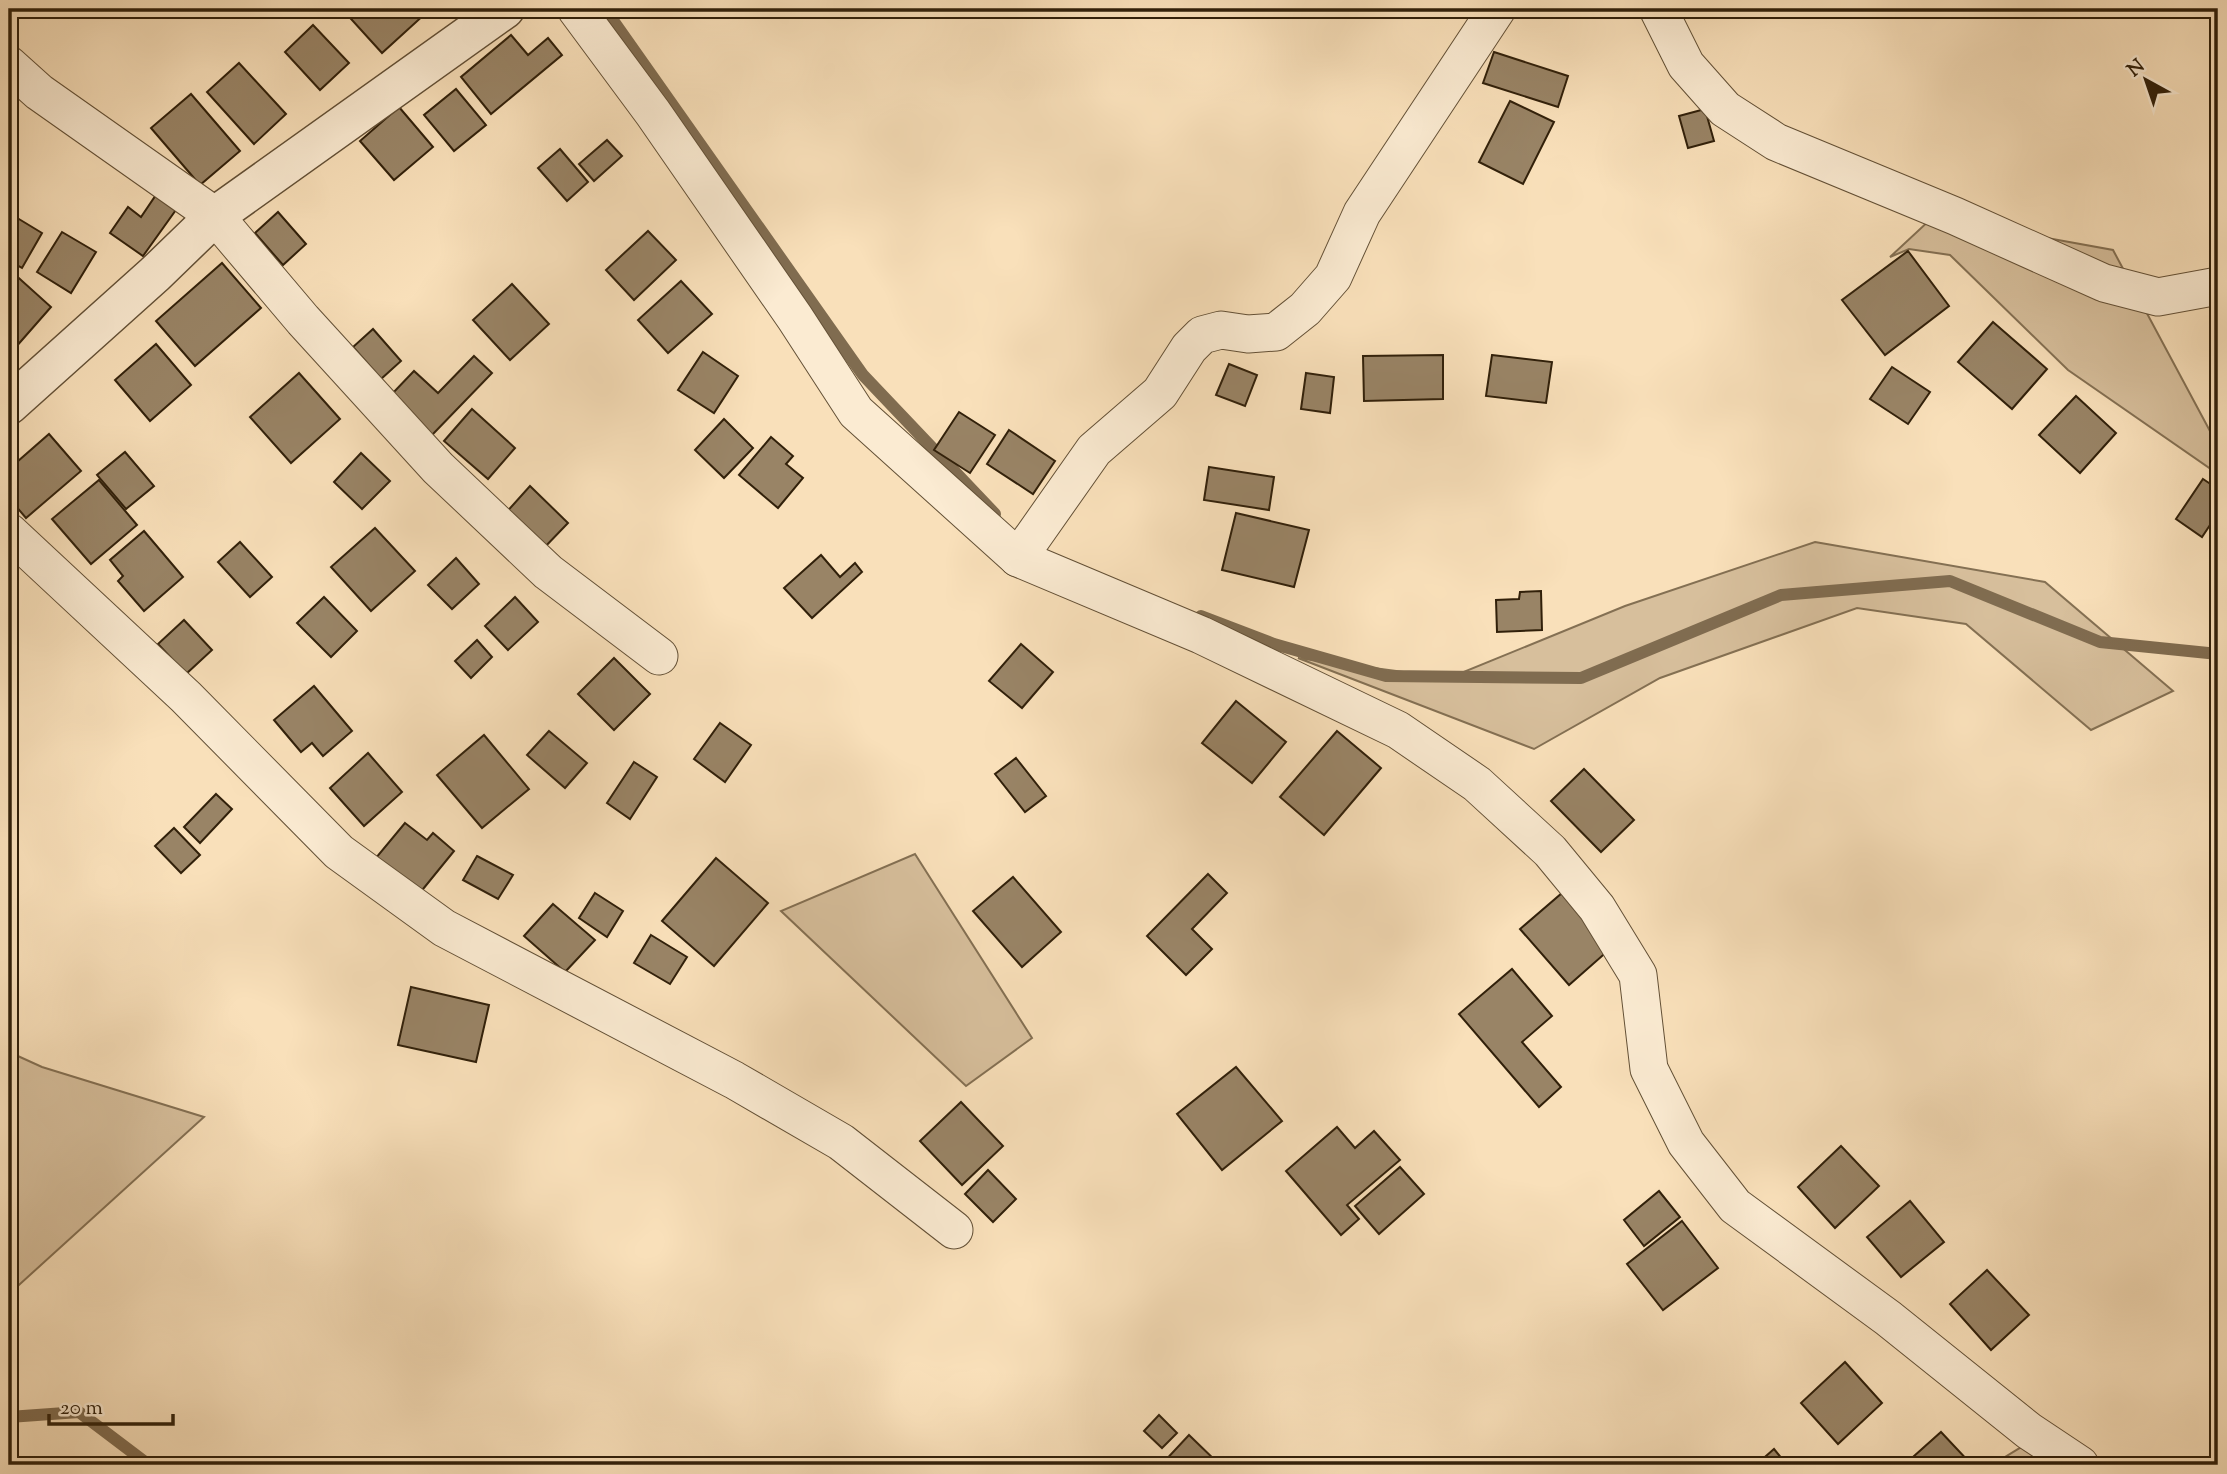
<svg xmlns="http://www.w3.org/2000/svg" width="2227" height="1474" font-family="'Sorts Mill Goudy',serif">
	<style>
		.green { fill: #d7bf9c; stroke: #847053; stroke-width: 2 }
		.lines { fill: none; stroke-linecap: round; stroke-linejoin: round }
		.stream { stroke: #806c50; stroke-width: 12 }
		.building { fill: #998466; stroke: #31200a; stroke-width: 2 }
		.minor-casing { stroke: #635036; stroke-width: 39 }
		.tertiary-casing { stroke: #635036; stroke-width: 41 }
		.minor { stroke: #fbebd2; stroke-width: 37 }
		.tertiary { stroke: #fbebd2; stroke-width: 38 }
	</style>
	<rect width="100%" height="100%" fill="#f9e0ba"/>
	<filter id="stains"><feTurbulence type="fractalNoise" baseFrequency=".00286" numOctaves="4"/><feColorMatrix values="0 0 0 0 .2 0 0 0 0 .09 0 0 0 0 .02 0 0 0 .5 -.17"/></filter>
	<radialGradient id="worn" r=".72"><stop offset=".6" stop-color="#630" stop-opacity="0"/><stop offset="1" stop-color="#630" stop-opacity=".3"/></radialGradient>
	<g class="green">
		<polygon points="1933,217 2113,250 2218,446 2218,474 2068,370 1950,255 1909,249 1890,257"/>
		<polygon points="1815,542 2045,582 2173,691 2091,730 1966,624 1857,608 1660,678 1534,749 1298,658 1449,678 1625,606"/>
		<polygon points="915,854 1032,1038 966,1086 781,911"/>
		<polygon points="9,1052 42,1067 204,1117 9,1294"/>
		<polygon points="2036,1438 2098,1465 1992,1465"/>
	</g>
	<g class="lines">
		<g class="stream">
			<polyline points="605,9 863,375 995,514"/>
			<polyline points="1201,616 1274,644 1386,676 1581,678 1781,595 1950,581 2100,642 2218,654"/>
			<polyline points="9,1417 79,1412 149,1465"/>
		</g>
	</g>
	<g class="building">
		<polygon points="342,9 422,9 426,13 382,53"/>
		<polygon points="313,25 349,63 320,90 285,52"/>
		<polygon points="511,35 528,55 548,38 562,55 491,114 461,77"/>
		<polygon points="1494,52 1568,76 1558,107 1483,83"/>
		<polygon points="239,63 286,114 254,144 207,92"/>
		<polygon points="456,89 486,125 454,151 424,115"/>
		<polygon points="191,94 240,151 200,185 151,128"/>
		<polygon points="1510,101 1554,122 1523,184 1479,162"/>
		<polygon points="399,107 433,147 394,180 360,141"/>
		<polygon points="1705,109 1714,141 1688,148 1679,116"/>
		<polygon points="607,140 622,156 594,181 579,164"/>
		<polygon points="560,149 588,182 567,201 538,168"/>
		<polygon points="162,186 183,200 143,256 110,233 128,207 141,217"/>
		<polygon points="278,212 306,244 283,265 255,233"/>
		<polygon points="9,213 42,233 22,268 9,261"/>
		<polygon points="648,231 676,260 634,300 606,270"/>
		<polygon points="62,232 96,252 71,293 37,272"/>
		<polygon points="1908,251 1949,306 1885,355 1842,300"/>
		<polygon points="222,263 261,308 195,366 156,321"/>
		<polygon points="11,271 51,307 15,348 9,343"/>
		<polygon points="681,281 712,314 668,353 638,320"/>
		<polygon points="512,284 549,324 510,360 473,320"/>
		<polygon points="1993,322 2047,369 2012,409 1958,362"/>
		<polygon points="373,329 401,361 381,379 353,347"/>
		<polygon points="156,344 191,385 150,421 115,380"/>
		<polygon points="703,352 738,376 714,413 678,390"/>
		<polygon points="1443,355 1443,399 1364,401 1363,356"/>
		<polygon points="1492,355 1552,362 1546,403 1486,396"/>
		<polygon points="474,356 492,373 432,435 391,395 414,371 438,393"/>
		<polygon points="1229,364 1257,375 1245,406 1216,395"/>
		<polygon points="1892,367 1930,392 1908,424 1870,399"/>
		<polygon points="299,373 340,419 291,463 250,417"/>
		<polygon points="1306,373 1334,377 1330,413 1301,409"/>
		<polygon points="2076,396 2116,433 2080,473 2039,435"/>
		<polygon points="472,409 515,448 488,479 444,441"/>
		<polygon points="959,412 995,435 970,473 934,450"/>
		<polygon points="724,419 753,448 724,478 695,450"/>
		<polygon points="1009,430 1055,461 1033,494 987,464"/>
		<polygon points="49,434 81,471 26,518 9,498 9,469"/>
		<polygon points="771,437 793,456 786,464 803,478 778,508 739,475"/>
		<polygon points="125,452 154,486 126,509 97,475"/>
		<polygon points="361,453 390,481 362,509 334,482"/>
		<polygon points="1209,467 1274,477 1269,510 1204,500"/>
		<polygon points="2203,479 2218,489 2218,513 2202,537 2176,519"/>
		<polygon points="99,480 137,525 91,564 52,519"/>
		<polygon points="530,486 568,523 541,551 504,515"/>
		<polygon points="1236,513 1309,530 1294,587 1222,570"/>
		<polygon points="375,528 415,571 371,611 331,567"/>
		<polygon points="144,531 183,577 144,611 118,581 123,576 110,560"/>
		<polygon points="240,542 272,577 250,597 218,562"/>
		<polygon points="821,555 840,577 855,563 862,572 812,618 784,588"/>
		<polygon points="456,558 479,584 452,609 428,585"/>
		<polygon points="1541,591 1542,630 1497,632 1496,600 1519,599 1520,592"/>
		<polygon points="324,597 357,631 331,657 297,623"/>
		<polygon points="515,597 538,622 508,650 485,626"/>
		<polygon points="184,620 212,650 186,674 158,644"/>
		<polygon points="477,640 492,657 471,678 455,661"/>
		<polygon points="1021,644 1053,672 1022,708 989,681"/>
		<polygon points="614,658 650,694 614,730 578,694"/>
		<polygon points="314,686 352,731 323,756 312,743 301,752 274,720"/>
		<polygon points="1236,701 1286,742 1252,783 1202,743"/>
		<polygon points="720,723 751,745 725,782 694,759"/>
		<polygon points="549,731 587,763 565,788 527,755"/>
		<polygon points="1337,731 1381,768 1324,835 1280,797"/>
		<polygon points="484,735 529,789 482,828 437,775"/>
		<polygon points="368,753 402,792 364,826 330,788"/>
		<polygon points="1016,758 1046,796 1025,812 995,774"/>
		<polygon points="634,762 657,777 630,819 607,803"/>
		<polygon points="1584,769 1634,820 1601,852 1551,801"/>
		<polygon points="216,794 232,809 200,843 184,827"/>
		<polygon points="405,823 427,840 433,833 454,851 419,894 375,859"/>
		<polygon points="174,828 200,855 181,873 155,846"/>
		<polygon points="477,856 513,875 498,899 463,880"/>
		<polygon points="716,858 768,903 714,966 662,921"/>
		<polygon points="1208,874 1227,893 1192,929 1212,949 1186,975 1147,936"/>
		<polygon points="1013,877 1061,932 1022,967 973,911"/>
		<polygon points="595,893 623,911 607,937 579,918"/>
		<polygon points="1562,893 1610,949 1569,985 1520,929"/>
		<polygon points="553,904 595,940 565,972 524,936"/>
		<polygon points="651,935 687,957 670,984 634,963"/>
		<polygon points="1512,969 1552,1016 1522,1042 1561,1087 1539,1107 1459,1014"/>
		<polygon points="411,987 489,1005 476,1062 398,1045"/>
		<polygon points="1236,1067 1282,1121 1222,1170 1177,1114"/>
		<polygon points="961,1102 1003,1146 962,1185 920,1141"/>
		<polygon points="1337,1127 1355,1148 1374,1131 1400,1160 1347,1205 1359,1219 1341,1235 1286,1171"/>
		<polygon points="1841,1146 1879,1186 1835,1228 1798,1187"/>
		<polygon points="1400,1167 1424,1194 1379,1234 1355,1206"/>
		<polygon points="988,1170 1016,1199 993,1222 965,1194"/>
		<polygon points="1659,1191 1680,1217 1644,1246 1624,1220"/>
		<polygon points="1910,1201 1944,1242 1901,1277 1867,1237"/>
		<polygon points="1682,1221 1718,1268 1663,1310 1627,1264"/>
		<polygon points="1987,1270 2029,1315 1991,1350 1950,1304"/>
		<polygon points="1845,1362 1882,1403 1838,1444 1801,1403"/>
		<polygon points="1159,1415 1177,1433 1162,1448 1144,1431"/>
		<polygon points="1941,1432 1972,1465 1904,1465"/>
		<polygon points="1189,1435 1220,1465 1161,1465"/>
		<polygon points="1774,1449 1787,1465 1760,1465 1758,1463"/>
	</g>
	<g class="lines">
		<defs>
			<g id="minor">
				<polyline points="576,9 653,113 795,318 856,412 1018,558 1201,635 1398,730 1477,784 1550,851 1597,908 1638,975 1649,1069 1686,1143 1735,1206 1888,1318 2029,1431 2080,1465"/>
				<polyline points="1658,9 1686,65 1725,109 1776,142 1955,216 2104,283 2158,297 2218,286"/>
				<polyline points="9,65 39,92 215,216 303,320 438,468 548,572 659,656"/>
				<polyline points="9,532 186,697 339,852 444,928 734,1080 841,1142 954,1230"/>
				<polyline points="1018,558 1094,450 1160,393 1189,348 1202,335 1221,330 1248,334 1276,332 1305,309 1333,277 1362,213 1497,9"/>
			</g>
			<polyline id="tertiary" points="9,405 155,274 215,216 505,9"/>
		</defs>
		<use href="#minor" class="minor-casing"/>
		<use href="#tertiary" class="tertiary-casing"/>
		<use href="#minor" class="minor"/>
		<use href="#tertiary" class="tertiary"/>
	</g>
	<rect width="2227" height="1474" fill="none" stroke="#f9e0ba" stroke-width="35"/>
	<rect x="10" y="10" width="2206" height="1453" fill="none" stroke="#31200a" stroke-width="3.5"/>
	<rect x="18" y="18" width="2192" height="1439" fill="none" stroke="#31200a" stroke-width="2"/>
	<g transform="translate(2146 80) rotate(320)" stroke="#fbebd2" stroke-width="5" paint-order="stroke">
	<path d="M0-5L12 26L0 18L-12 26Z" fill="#31200a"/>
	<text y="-10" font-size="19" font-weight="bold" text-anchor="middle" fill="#31200a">N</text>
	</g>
	<path d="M49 1414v10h124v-10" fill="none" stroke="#31200a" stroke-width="3.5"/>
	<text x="60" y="1414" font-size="21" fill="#31200a" stroke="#fbebd2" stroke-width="5" paint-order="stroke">20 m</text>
	<rect width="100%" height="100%" filter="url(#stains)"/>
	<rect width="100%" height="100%" fill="url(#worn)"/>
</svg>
